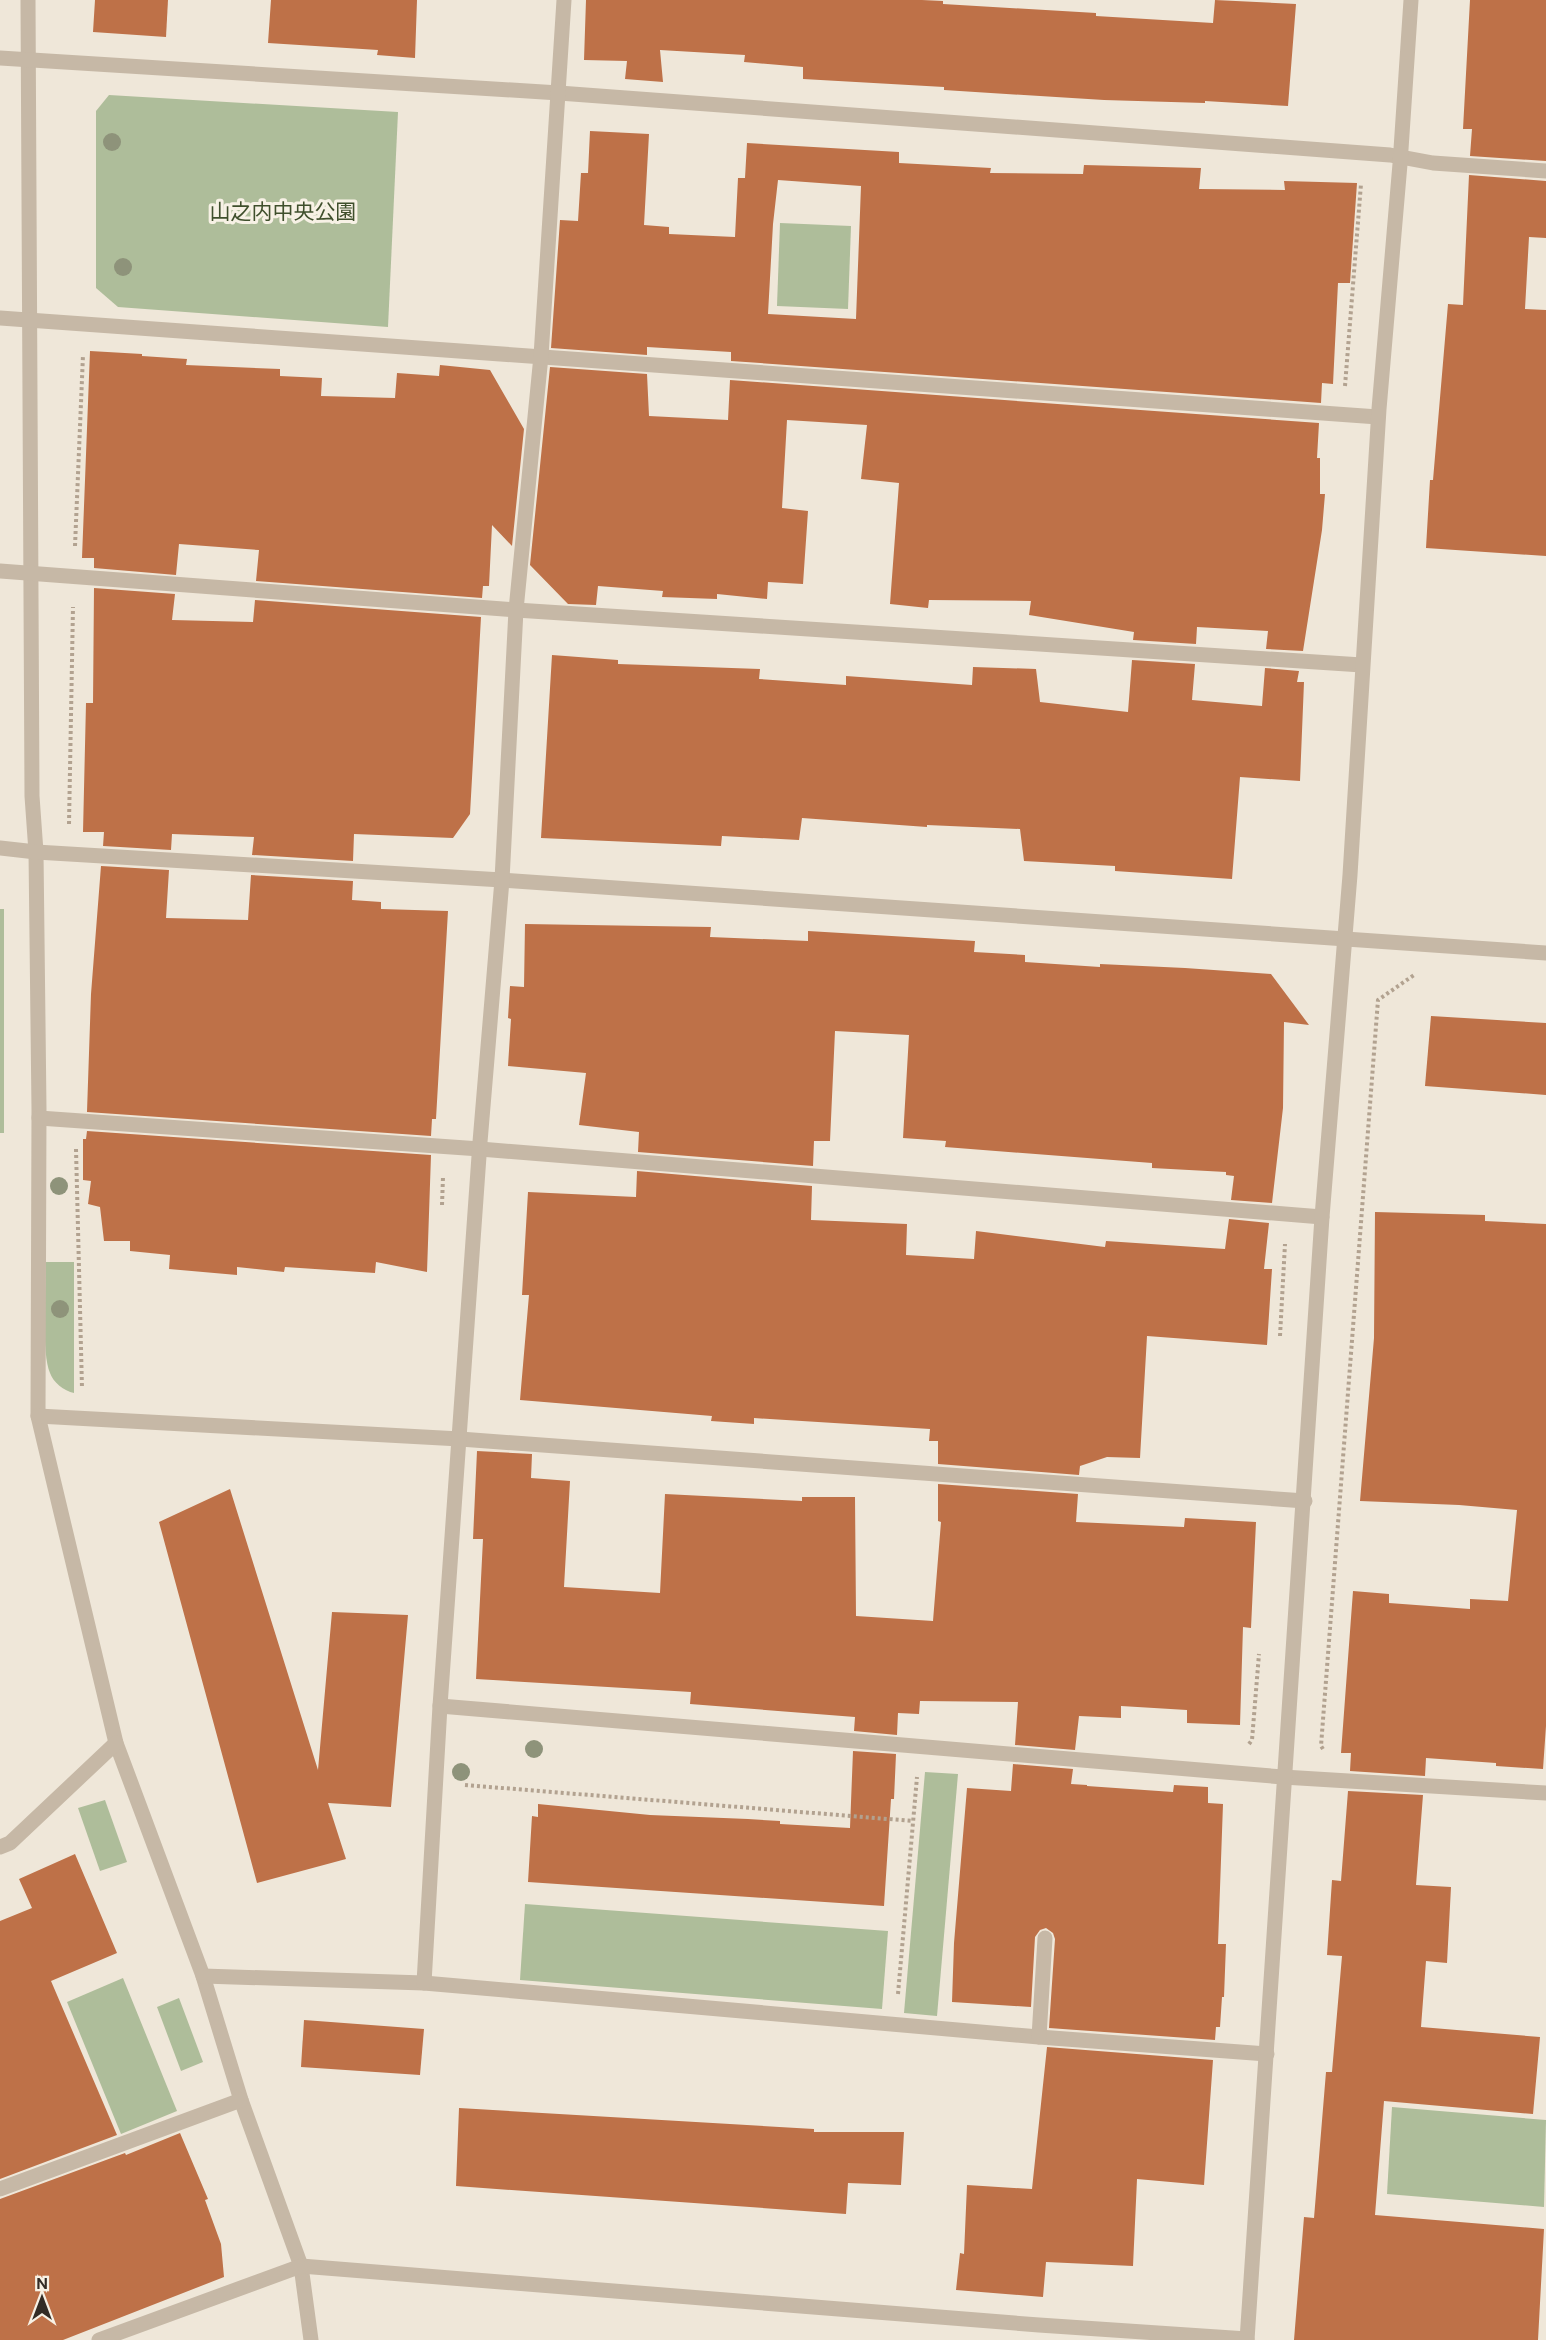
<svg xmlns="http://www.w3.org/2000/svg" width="1546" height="2340" font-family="'DM Sans','Noto Sans JP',sans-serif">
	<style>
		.green { fill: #aebd9a }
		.building { fill: #be7148; fill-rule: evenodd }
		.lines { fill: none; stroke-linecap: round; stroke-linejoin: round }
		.path { stroke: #b2a290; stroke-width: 4; stroke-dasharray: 3 3; stroke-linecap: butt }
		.minor { stroke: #c6b8a6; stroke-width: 15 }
		.tree { fill: #8e937a }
		.labels { text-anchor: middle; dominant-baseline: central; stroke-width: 6; stroke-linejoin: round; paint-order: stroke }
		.park-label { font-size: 21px; fill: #3f4f2c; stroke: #f7f1e5 }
	</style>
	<rect width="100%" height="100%" fill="#efe7d9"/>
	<g class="green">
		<polygon points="109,95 398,112 388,327 118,307 96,288 96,111"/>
		<polygon points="780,223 851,226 848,309 777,306"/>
		<rect x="0" y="909" width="4" height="224"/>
		<path d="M46,1262H74V1393C64,1391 53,1382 50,1373C41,1352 46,1287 46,1262Z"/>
		<polygon points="925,1772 958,1774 937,2016 904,2013"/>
		<polygon points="105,1800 127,1862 100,1871 78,1808"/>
		<polygon points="525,1904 888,1931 882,2009 520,1980"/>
		<polygon points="123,1978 177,2111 121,2134 67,2002"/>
		<polygon points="179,1998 203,2062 181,2071 157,2007"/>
		<polygon points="1392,2107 1546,2120 1544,2207 1387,2194"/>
	</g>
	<g class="building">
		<polygon points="95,0 168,0 166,37 93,32"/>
		<polygon points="271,0 417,0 415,58 377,55 378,50 268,43"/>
		<polygon points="586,0 922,0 943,1 943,4 1096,13 1096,16 1213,23 1215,0 1296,4 1288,106 1205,101 1205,103 1104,100 944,90 944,87 803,79 803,67 744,62 745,55 660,50 663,82 625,79 627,61 584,60"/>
		<polygon points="1470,0 1546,0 1546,161 1470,156 1472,129 1463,129"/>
		<path d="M590,131L649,134L644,225L669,227V234L735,237L738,178H745L747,143L899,152V163L991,168L990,173L1083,174L1084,165L1201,168L1199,189L1285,190L1284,181L1357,183L1350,283H1338L1333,384L1322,383L1321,403L731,361V352L647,347V355L551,348L560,220L578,221L581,173H588ZM778,180L861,186L856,319L768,314L773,224Z"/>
		<polygon points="1469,175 1546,181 1546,238 1529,237 1525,309 1546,310 1546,556 1426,548 1430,480 1433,480 1448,304 1463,305"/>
		<polygon points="90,351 142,354 142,356 187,359 186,365 280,369 280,376 322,378 321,396 395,398 397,373 439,376 440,365 490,370 524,429 512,546 492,525 489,586 483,586 482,598 256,581 259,550 179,544 176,575 94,568 94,558 82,558"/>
		<polygon points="550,367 647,374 649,416 728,420 730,380 1319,423 1317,458 1320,458 1320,494 1325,494 1322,530 1303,651 1266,649 1268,631 1197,627 1196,644 1133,640 1134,632 1029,615 1031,601 929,600 928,608 890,604 899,483 861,479 867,425 787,420 782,508 808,511 803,584 768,582 767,599 717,594 717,599 662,597 663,591 598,586 596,605 568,604 530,565"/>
		<polygon points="94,588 175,594 172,620 253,622 255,600 481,617 470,814 453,838 354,834 353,861 252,855 254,837 172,834 171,850 103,846 104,832 83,832 86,703 93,703"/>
		<polygon points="552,655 618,660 618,664 760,669 759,679 846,685 846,676 972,685 973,667 1036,669 1040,702 1128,712 1132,660 1195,664 1192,700 1262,706 1265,668 1299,671 1297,682 1304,682 1300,781 1240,777 1232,879 1115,871 1115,866 1024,861 1020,829 927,825 927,827 802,818 799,840 722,836 721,846 541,838"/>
		<polygon points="101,866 169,870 166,918 248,920 251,875 353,881 352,900 381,902 381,909 448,911 436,1119 432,1119 431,1136 87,1112 91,994"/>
		<polygon points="525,924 711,927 710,937 808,941 808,931 975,941 974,952 1025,955 1025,962 1100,967 1100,964 1185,968 1271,974 1309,1025 1284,1022 1283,1108 1272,1203 1231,1200 1234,1176 1226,1175 1226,1172 1152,1168 1152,1163 945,1147 946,1141 903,1138 909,1035 835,1031 830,1141 814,1141 813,1166 638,1152 639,1132 579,1125 586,1073 508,1066 511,1019 508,1018 510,986 524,987"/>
		<polygon points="1431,1016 1546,1023 1546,1095 1425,1086"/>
		<polygon points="87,1131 431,1155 427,1272 376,1262 375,1273 285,1267 284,1272 237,1267 237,1275 169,1269 170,1255 130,1251 130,1241 104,1241 100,1207 88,1204 91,1181 83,1180 83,1139 86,1139"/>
		<polygon points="637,1171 812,1186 811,1220 907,1224 906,1255 974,1259 976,1231 1105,1247 1106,1241 1225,1249 1229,1219 1269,1223 1264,1269 1272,1269 1267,1345 1147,1336 1140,1458 1107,1457 1080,1466 1079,1475 938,1464 938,1441 929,1441 930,1429 754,1418 754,1424 711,1421 712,1416 520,1400 529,1295 522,1295 528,1192 636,1197"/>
		<polygon points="1375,1212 1485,1215 1485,1221 1546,1224 1546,1726 1543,1769 1496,1766 1496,1763 1426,1758 1425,1776 1350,1771 1351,1753 1341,1753 1353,1591 1389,1594 1389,1603 1470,1609 1470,1599 1508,1601 1517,1510 1459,1505 1360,1501 1374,1338"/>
		<polygon points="477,1451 532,1454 531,1478 570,1481 564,1587 660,1593 665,1494 802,1501 802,1497 855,1497 856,1616 933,1621 941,1522 938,1521 938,1484 1078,1494 1076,1522 1184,1527 1185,1518 1256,1522 1251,1628 1243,1627 1240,1725 1187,1723 1187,1710 1121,1706 1121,1718 1079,1716 1075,1750 1015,1745 1018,1702 920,1701 919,1714 898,1713 897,1735 854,1731 855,1717 690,1704 691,1692 476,1679 483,1539 473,1539"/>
		<polygon points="230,1489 318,1770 332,1612 408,1615 391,1807 328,1803 346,1859 257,1883 159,1522"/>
		<polygon points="853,1751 896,1754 894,1799 891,1799 884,1906 528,1882 532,1816 538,1817 538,1804 650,1815 748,1819 780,1821 780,1824 850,1828"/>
		<polygon points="1013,1764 1073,1769 1071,1784 1087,1785 1087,1786 1173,1792 1174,1785 1208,1787 1208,1803 1223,1804 1218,1944 1226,1944 1224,1997 1222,1997 1220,2027 1216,2027 1215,2040 1049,2028 1055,1939 1053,1933 1046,1928 1040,1930 1035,1937 1031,2007 952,2002 954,1943 967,1788 1011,1791"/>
		<polygon points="1348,1791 1423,1795 1416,1885 1451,1887 1447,1963 1426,1961 1421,2027 1540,2037 1533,2114 1384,2101 1375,2215 1544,2229 1538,2340 1294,2340 1304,2217 1314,2218 1326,2072 1332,2072 1342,1956 1327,1955 1332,1880 1341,1881"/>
		<polygon points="75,1854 117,1953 51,1981 117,2135 0,2179 0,1921 32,1908 19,1879"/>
		<polygon points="304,2020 424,2029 420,2075 301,2067"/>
		<polygon points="1047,2047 1213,2060 1204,2185 1137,2179 1133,2266 1046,2262 1043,2297 956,2290 960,2253 964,2254 967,2185 1032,2189"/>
		<polygon points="459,2108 814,2129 814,2132 904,2132 901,2185 848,2183 846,2214 456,2186"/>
		<polygon points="180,2133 208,2199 205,2200 221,2244 224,2277 63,2340 0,2340 0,2199 125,2153 126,2155"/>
	</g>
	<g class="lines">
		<g class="path">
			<polyline points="1345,386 1361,184"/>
			<polyline points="75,546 83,355"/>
			<polyline points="69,824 73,607"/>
			<polyline points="76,1149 82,1388"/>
			<polyline points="442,1205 443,1177"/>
			<polyline points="1280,1336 1285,1244"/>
			<polyline points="1249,1744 1252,1740 1259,1654"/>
			<polyline points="1323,1749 1321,1746 1378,1000 1414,975"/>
			<polyline points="465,1785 913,1821"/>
			<polyline points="898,1994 917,1777"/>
		</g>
		<g class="minor">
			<polyline points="28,0 32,796 36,852 39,1109 38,1416 116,1743 203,1976 241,2100 301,2266 311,2340"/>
			<polyline points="0,58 559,93 1390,155 1433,163 1546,171"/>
			<polyline points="0,318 1378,417"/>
			<polyline points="0,571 516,610 1362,665"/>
			<polyline points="0,848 36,852 502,880 1546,953"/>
			<polyline points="39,1118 480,1149 1322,1217"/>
			<polyline points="38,1416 460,1439 1305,1501"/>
			<polyline points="440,1706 1283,1777 1546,1793"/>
			<polyline points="0,1847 10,1843 116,1743"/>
			<polyline points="203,1976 424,1983 1039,2037 1267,2054"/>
			<polyline points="424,1983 440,1706 480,1142 502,880 516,610 541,356 564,0"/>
			<polyline points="1039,2037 1045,1938"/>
			<polyline points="0,2189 241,2100"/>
			<polyline points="99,2340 301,2266 1039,2325 1247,2339"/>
			<polyline points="1247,2340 1322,1217 1350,875 1379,409 1400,164 1411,0"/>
		</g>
	</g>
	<g class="tree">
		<circle cx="112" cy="142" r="9"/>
		<circle cx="123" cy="267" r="9"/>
		<circle cx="59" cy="1186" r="9"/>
		<circle cx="60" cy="1309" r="9"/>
		<circle cx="534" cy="1749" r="9"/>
		<circle cx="461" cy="1772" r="9"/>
	</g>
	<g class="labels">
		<g class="park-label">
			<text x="283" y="212">山之内中央公園</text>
		</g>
	</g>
	<g transform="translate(42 2298)" stroke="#f7f1e5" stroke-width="4.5" paint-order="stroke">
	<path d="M0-4.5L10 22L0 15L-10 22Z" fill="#332c26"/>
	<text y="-9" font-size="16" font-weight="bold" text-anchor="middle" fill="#332c26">N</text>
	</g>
</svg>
